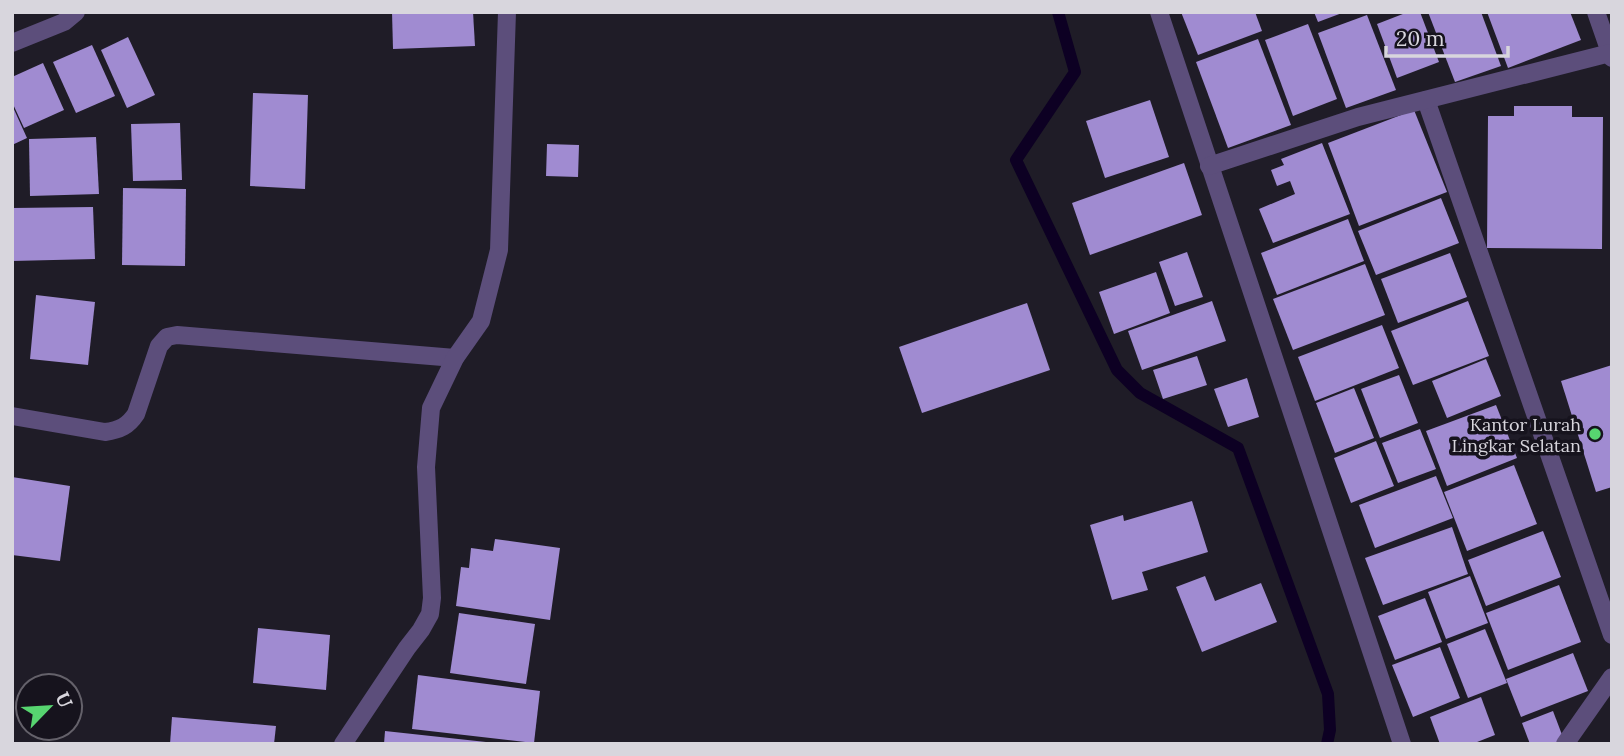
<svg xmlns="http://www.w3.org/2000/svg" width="1624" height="756" font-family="Lora,serif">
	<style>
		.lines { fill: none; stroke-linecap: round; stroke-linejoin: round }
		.stream { stroke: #0d0023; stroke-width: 12 }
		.building { fill: #a08bd1 }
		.minor { stroke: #5c4e7b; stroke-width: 18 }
		.poi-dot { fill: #57d570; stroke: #16131d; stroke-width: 2.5 }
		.labels { text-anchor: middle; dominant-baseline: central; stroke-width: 7; stroke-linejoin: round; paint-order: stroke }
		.poi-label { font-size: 18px; fill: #d8d6dd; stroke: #16131d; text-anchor: end }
	</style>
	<rect width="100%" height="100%" fill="#1f1c27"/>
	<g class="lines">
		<polyline class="stream" points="1058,12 1075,72 1016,160 1117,370 1140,393 1238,448 1328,694 1330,730 1327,744"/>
	</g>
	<g class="building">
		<polygon points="392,12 473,12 475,46 393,49"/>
		<polygon points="1181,12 1255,12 1262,31 1198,55"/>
		<polygon points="1314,12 1342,12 1342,13 1318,22"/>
		<polygon points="1408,12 1420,12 1439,62 1397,78 1377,24"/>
		<polygon points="1428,12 1481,12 1501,66 1455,82"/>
		<polygon points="1487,12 1570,12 1581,40 1508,68"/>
		<polygon points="1367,15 1396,90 1346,108 1318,33"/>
		<polygon points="1308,24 1337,99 1293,116 1265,40"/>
		<polygon points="128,37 155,95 127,108 101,50"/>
		<polygon points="1258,39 1291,125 1228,148 1196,62"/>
		<polygon points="92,45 115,96 76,113 53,62"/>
		<polygon points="43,63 64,110 24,128 12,102 12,77"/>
		<polygon points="253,93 308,95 305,189 250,186"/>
		<polygon points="1150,100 1169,157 1105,178 1086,121"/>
		<polygon points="12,105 27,138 12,145"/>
		<polygon points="1514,106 1572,106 1572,117 1603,117 1602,249 1487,248 1488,116 1514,116"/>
		<polygon points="1414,110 1447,192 1359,226 1328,143"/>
		<polygon points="180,123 182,180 133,181 131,124"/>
		<polygon points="96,137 99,194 30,196 29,139"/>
		<polygon points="1322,143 1350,214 1273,243 1259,209 1295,194 1290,181 1277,186 1271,170 1284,165 1281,159"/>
		<polygon points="547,144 579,145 578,177 546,176"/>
		<polygon points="1184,163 1202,215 1090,255 1072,203"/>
		<polygon points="123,188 186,189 185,266 122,265"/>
		<polygon points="1441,198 1459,243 1376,275 1358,231"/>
		<polygon points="93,207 95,259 12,261 12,208"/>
		<polygon points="1348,219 1364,261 1277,295 1261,253"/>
		<polygon points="1187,252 1203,297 1175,306 1159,262"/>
		<polygon points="1450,253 1467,297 1398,323 1381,279"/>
		<polygon points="1365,264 1385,315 1293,350 1273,299"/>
		<polygon points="1156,272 1170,313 1114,334 1099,292"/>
		<polygon points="36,295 95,302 88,365 30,359"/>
		<polygon points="1212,301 1226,341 1142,370 1128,331"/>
		<polygon points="1468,301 1489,356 1413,385 1391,331"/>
		<polygon points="1027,303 1050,370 922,413 899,347"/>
		<polygon points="1382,325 1399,368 1315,401 1298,357"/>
		<polygon points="1197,356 1207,385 1163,399 1153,370"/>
		<polygon points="1486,359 1501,396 1447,418 1432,381"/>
		<polygon points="1612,365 1612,487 1596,492 1561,381"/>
		<polygon points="1399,375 1418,423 1380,438 1361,389"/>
		<polygon points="1247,378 1259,417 1228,427 1214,389"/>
		<polygon points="1354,388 1374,438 1335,453 1316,403"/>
		<polygon points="1496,405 1517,458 1447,486 1426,431"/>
		<polygon points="1420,429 1436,469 1398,483 1382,443"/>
		<polygon points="1376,441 1394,486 1351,503 1334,458"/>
		<polygon points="1514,465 1537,524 1467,551 1444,492"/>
		<polygon points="1436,476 1453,518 1375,548 1359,505"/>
		<polygon points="12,477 70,486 60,561 12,555"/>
		<polygon points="1192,501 1208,552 1142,572 1148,590 1112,600 1090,525 1123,515 1124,521"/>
		<polygon points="1452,527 1468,574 1383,605 1365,558"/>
		<polygon points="1543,531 1561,577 1486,606 1468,560"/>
		<polygon points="495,539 560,548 550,620 456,606 461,567 469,568 471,548 493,551"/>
		<polygon points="1205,576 1215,601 1261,583 1277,622 1202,652 1176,587"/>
		<polygon points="1470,576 1488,623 1446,639 1428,592"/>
		<polygon points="1559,585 1581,642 1508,670 1486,613"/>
		<polygon points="1425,598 1442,642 1395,660 1378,616"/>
		<polygon points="459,613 535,624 526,684 450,673"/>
		<polygon points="258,628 330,635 326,690 253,683"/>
		<polygon points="1485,629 1507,683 1468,698 1447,644"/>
		<polygon points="1440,647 1460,698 1413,717 1392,665"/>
		<polygon points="1573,653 1588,691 1521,717 1506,679"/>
		<polygon points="418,675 540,691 534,743 412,729"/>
		<polygon points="1481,697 1495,735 1472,744 1440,744 1430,717"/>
		<polygon points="1553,711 1564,740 1554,744 1530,744 1522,723"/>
		<polygon points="172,717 276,726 274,744 170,744"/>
		<polygon points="385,731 486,742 486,744 384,744"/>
	</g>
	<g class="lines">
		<g class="minor">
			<polyline points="1159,12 1402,744"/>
			<polyline points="1596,12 1612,58"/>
			<polyline points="12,43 64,22 76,12"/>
			<polyline points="1426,100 1612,635"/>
			<polyline points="1209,166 1358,117 1610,53"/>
			<path d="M12,416L105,432C120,430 128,426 136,414L159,346L167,337L177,335L455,358"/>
			<polyline points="343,744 407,648 421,630 430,614 432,598 426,467 431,408 455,358 481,321 499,250 507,12"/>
			<polyline points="1565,744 1612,677"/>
		</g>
	</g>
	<circle class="poi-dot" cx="1595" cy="434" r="7"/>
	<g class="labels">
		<g class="poi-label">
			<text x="1581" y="424">Kantor Lurah<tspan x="1581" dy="21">Lingkar Selatan</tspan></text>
		</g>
	</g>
	<rect width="1624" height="756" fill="none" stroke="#d8d6dd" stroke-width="28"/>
	<g transform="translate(49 707) rotate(65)"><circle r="33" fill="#16131d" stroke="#64616a" stroke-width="2"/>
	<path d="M0-5L12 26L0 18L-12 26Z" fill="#57d570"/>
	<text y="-10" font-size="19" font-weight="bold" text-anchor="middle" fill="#d8d6dd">U</text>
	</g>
	<path d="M1386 46v10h122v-10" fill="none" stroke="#d8d6dd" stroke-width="3.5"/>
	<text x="1396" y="46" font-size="21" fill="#d8d6dd" stroke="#16131d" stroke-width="5" paint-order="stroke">20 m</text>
</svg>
